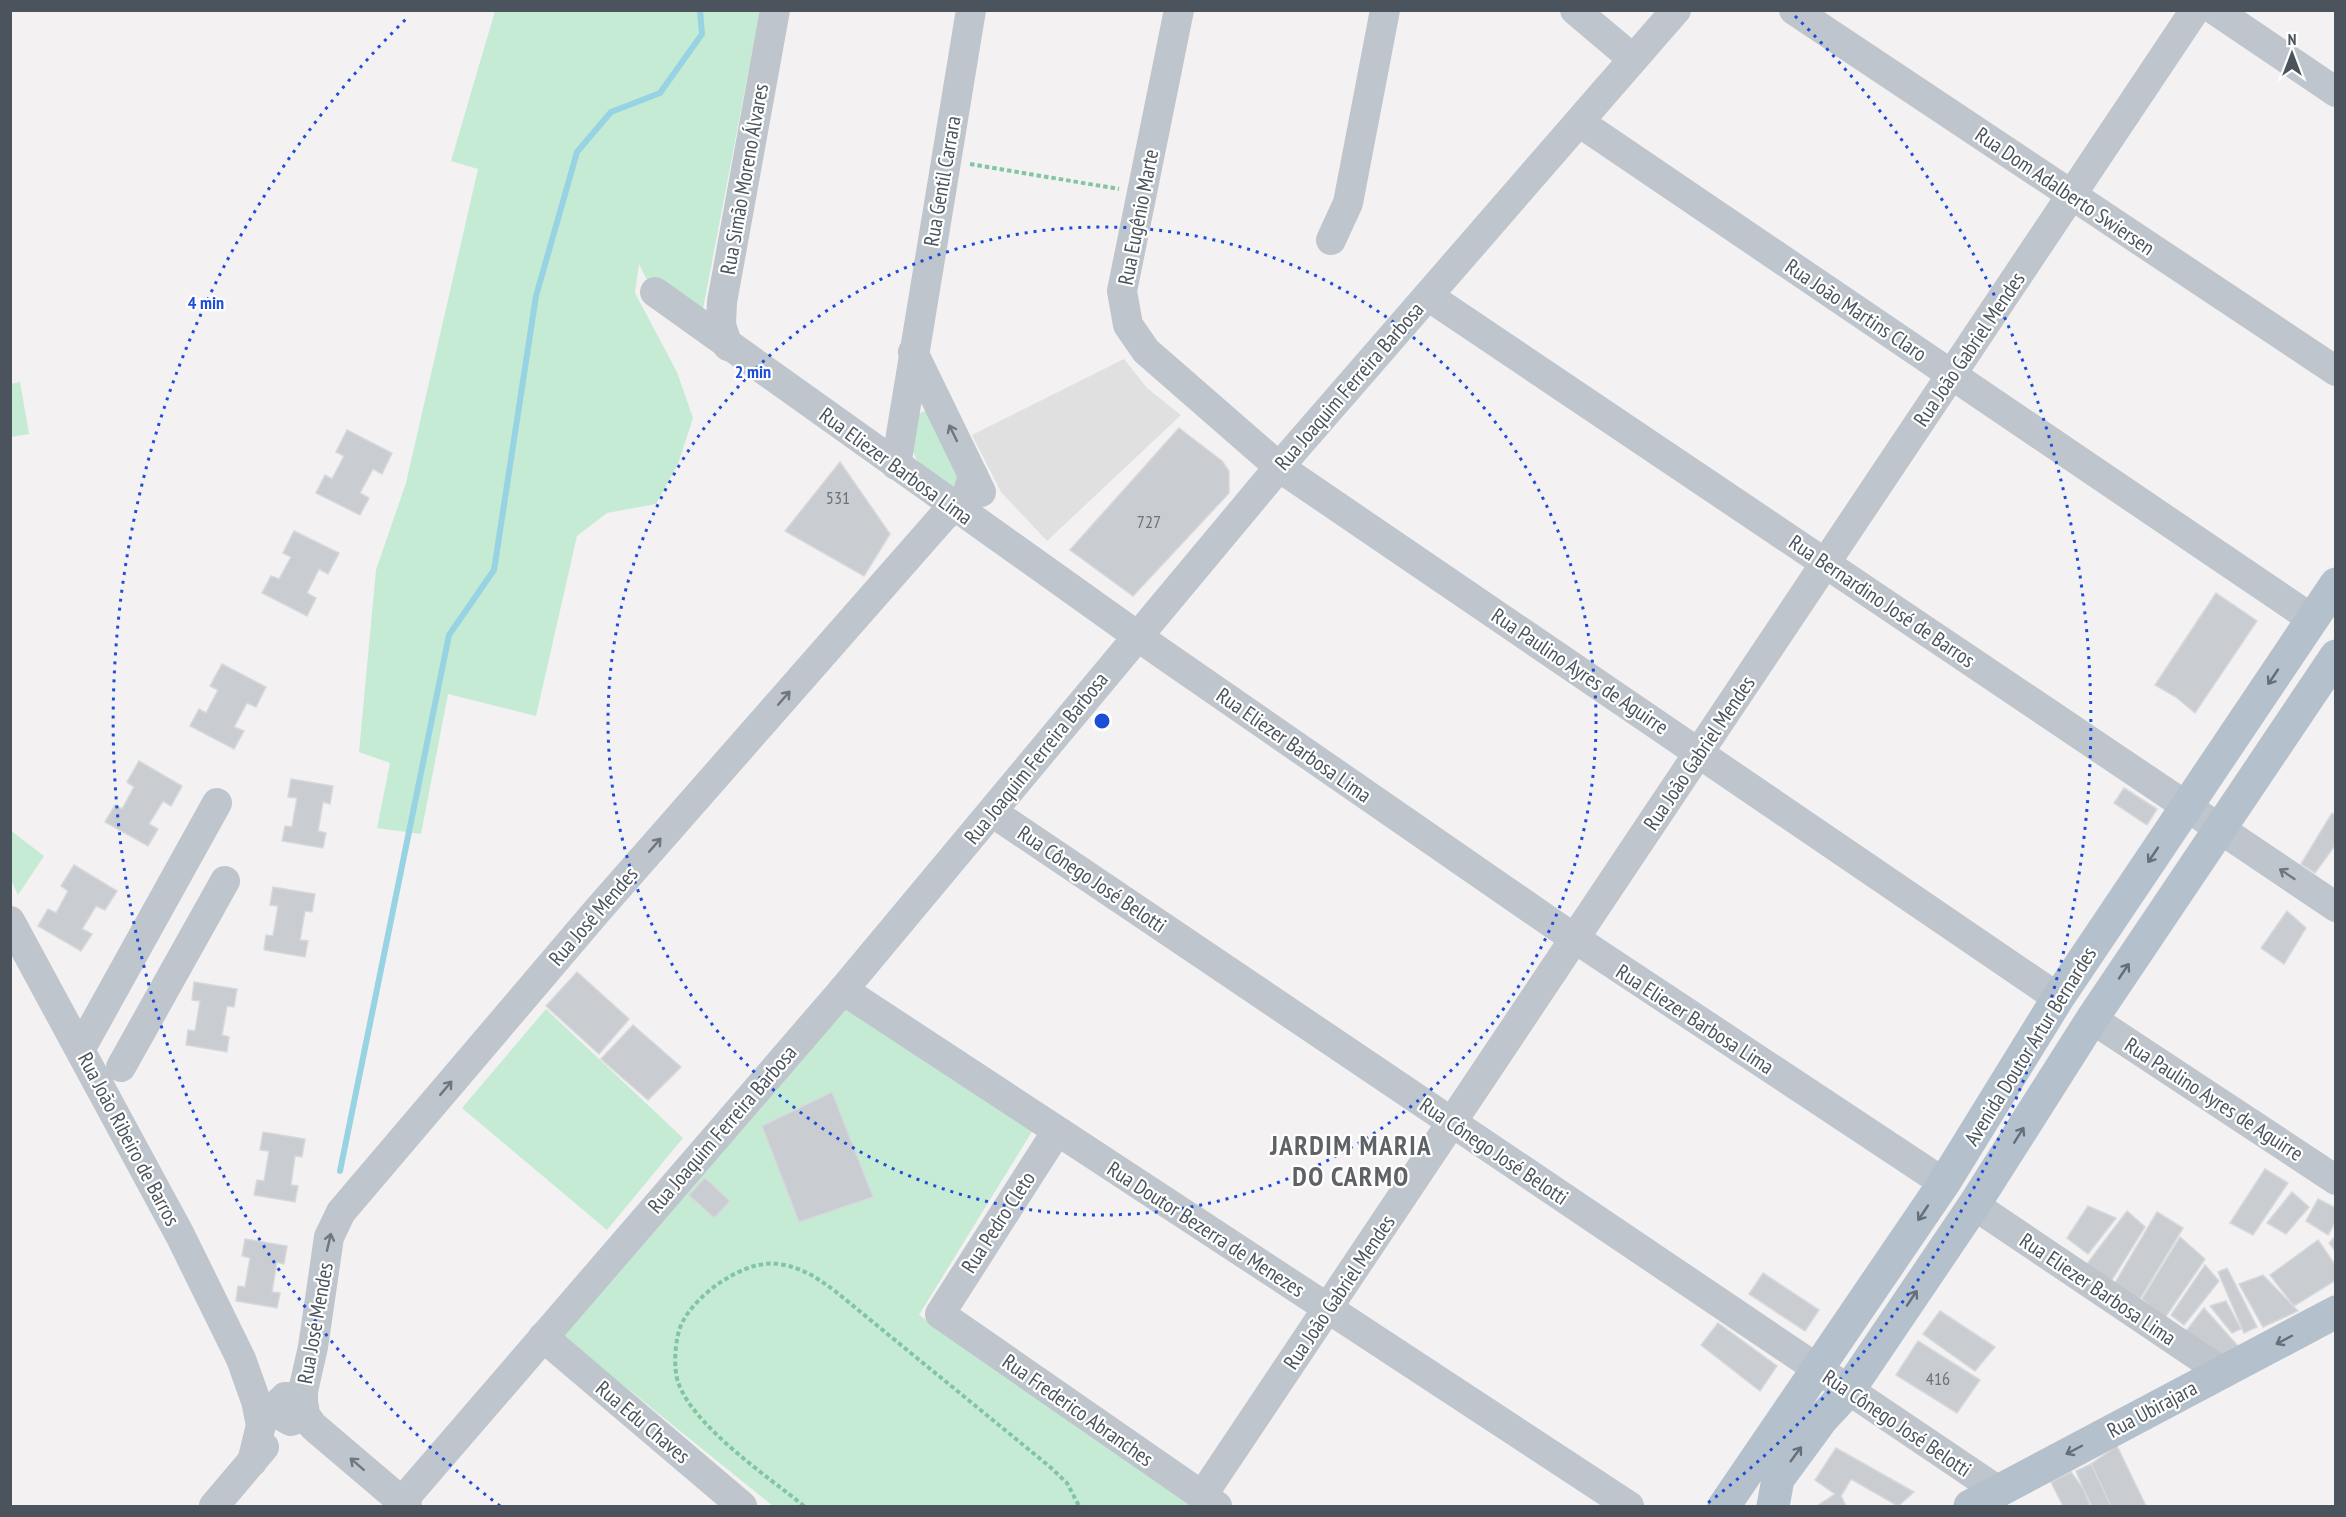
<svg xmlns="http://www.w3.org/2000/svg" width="2346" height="1517" font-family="'PT Sans Narrow',sans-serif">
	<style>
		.education { fill: #e1e0e1 }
		.green { fill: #c6ebd4 }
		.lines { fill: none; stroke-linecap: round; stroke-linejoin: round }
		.stream { stroke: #98d3e3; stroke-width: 6 }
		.building { fill: #c9ccd0; stroke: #d6d8dc; stroke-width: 1.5 }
		.path { stroke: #81c6a4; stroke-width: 4; stroke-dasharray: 4.5 3; stroke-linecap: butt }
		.minor { stroke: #bfc5cc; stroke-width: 30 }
		.major { stroke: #b4c0cc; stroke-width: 33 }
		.oneway { stroke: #6e767e }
		.oneway2 { stroke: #656f79 }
		.ring { fill: none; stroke: #1d4ed8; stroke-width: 3; stroke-dasharray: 3 6 }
		.labels { text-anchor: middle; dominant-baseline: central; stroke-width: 4.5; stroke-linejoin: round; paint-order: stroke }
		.number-label { font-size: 18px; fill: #6a727a }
		.street-label { font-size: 21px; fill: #4b545d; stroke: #fff }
		.district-label { font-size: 27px; font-weight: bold; letter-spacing: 1.5px; fill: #5e6265; stroke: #fff }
		.centre { fill: #1d4ed8; stroke: #fff; stroke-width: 3 }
		.ring-label { font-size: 18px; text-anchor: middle; font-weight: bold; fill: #1d4ed8; stroke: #fff; stroke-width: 4.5; stroke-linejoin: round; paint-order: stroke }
	</style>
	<rect width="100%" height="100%" fill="#f3f1f1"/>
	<polygon class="education" points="1124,359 1147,388 1181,415 1047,541 1001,492 972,435"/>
	<g class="green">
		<polygon points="495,11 760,11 703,309 649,284 639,264 635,293 677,372 693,418 678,464 656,504 607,513 577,536 536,716 448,694 421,834 377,828 390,763 359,752 376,570 406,483 478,169 451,161"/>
		<polygon points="20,382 29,434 11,437 11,384"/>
		<path d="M928,411L965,473L954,488C929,472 904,461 913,427C915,417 917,412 928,411Z"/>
		<polygon points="10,830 44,856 18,895 11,880"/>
		<polygon points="848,1003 1036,1125 919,1315 1201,1506 773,1506 561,1335"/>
		<polygon points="546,1009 683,1138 607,1230 462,1108"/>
	</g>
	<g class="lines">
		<polyline class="stream" points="340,1171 449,635 494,570 536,296 577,152 611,112 660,93 702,34 700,10"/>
	</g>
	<g class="building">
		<polygon points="1179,428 1222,461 1229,471 1229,493 1133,596 1070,550"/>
		<polygon points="347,430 392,453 382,474 373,469 360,493 369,498 360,515 316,493 325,475 332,479 344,456 336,452"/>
		<polygon points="840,462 890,534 864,576 785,531"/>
		<polygon points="294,531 339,553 328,574 319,569 307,593 316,598 307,616 262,593 271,576 279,579 291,557 283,553"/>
		<polygon points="2216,593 2257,621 2195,713 2176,697 2155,685"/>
		<polygon points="222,664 266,687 256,707 247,703 234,727 244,731 234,749 190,726 199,709 206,713 218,690 210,686"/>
		<polygon points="139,761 182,786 171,806 163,801 149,824 158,829 148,846 105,822 115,805 122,809 134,787 127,782"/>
		<polygon points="291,779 333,786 330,804 323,802 318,831 326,833 323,848 282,841 285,826 292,827 297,798 288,797"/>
		<polygon points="2124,788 2157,809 2147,825 2114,803"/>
		<polygon points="2332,813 2336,816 2336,844 2315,873 2301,864"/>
		<polygon points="74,865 117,891 105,910 96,906 82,929 92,934 81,951 38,926 48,909 56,913 68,891 61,886"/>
		<polygon points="273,887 315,894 312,912 305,911 300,940 308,941 305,957 264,950 266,935 273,936 278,906 270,905"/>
		<polygon points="2287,911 2306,928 2284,964 2261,948"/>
		<polygon points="577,972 629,1019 599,1054 546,1006"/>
		<polygon points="194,982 237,989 234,1007 227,1006 222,1035 229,1037 227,1052 186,1045 188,1030 195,1031 200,1001 192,1000"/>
		<polygon points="633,1025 681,1067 648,1100 601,1059"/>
		<polygon points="832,1092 873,1197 799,1222 762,1126"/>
		<polygon points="263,1132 305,1139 302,1157 295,1156 291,1185 298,1186 295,1202 254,1195 257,1180 264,1181 269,1151 260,1150"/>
		<polygon points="2265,1169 2288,1183 2253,1235 2230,1223"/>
		<polygon points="705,1178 730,1201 714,1218 689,1195"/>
		<polygon points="2292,1192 2309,1207 2286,1234 2267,1223"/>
		<polygon points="2318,1199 2336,1208 2336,1221 2328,1235 2306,1221"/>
		<polygon points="2088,1206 2116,1218 2088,1254 2067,1238"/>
		<polygon points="2127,1211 2145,1227 2110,1283 2087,1264"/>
		<polygon points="2157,1212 2183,1228 2138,1302 2115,1283"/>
		<polygon points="2336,1236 2336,1252 2329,1243"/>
		<polygon points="2180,1237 2205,1259 2164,1319 2142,1299"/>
		<polygon points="245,1239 287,1246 284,1264 277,1262 272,1292 280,1293 277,1308 236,1301 238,1286 245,1287 250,1258 242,1256"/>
		<polygon points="2318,1240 2336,1266 2336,1280 2294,1306 2270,1275"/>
		<polygon points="2205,1265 2219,1281 2184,1325 2171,1315"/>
		<polygon points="2227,1268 2257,1327 2244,1333 2218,1272"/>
		<polygon points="1763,1273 1819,1310 1805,1331 1749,1294"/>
		<polygon points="2263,1275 2298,1311 2263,1327 2239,1284"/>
		<polygon points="2226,1301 2241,1329 2232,1333 2210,1306"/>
		<polygon points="2204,1308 2238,1346 2213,1360 2183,1335"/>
		<polygon points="1940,1311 1995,1347 1975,1371 1923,1334"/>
		<polygon points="1718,1323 1777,1366 1760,1391 1701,1345"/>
		<polygon points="1918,1341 1980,1380 1957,1413 1896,1375"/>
		<polygon points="2117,1446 2146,1506 2111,1506 2091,1464"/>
		<polygon points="1836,1448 1914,1492 1898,1506 1851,1479 1841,1496 1846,1506 1817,1506 1835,1494 1815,1480"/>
		<polygon points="2091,1464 2111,1506 2092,1506 2084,1490 2076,1471"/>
		<polygon points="2071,1472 2084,1490 2090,1506 2063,1506 2051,1482"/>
	</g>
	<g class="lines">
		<g class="path">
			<polyline points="970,164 1119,189"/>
			<path d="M804,1506C767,1476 693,1426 678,1382C673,1367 675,1337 682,1323C696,1294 745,1259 778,1264C802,1267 817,1278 835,1291L1049,1466L1067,1483L1079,1506"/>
		</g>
		<g class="minor">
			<polyline points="1179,10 1122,291 1128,325 1146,351 1279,467 2058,998"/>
			<polyline points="1575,10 1633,59"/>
			<polyline points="1794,10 2336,371"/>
			<polyline points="2215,10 2336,92"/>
			<polyline points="1579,122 2312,619"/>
			<polyline points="1331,240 1348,203 1385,10"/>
			<polyline points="655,292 1157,650 1559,928 1944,1183"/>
			<polyline points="1428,296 2336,907"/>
			<polyline points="728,346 721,325 722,302 775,10"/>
			<polyline points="913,352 981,492"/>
			<polyline points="896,465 971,10"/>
			<polyline points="992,812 1997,1490"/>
			<polyline points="10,921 180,1235 241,1359 256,1401 261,1425 252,1462"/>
			<polyline points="843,990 1629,1506"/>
			<polyline points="2092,1019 2336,1180"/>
			<polyline points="81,1048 217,803"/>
			<polyline points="121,1067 225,881"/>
			<polyline points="1057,1131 940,1314 1217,1506"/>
			<polyline points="1974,1205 2222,1372"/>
			<polyline points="543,1337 742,1506"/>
			<polyline points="303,1403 297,1397 285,1397 279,1403 280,1415 291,1421 299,1418 303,1411 303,1391 313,1347 329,1237 341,1212 597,911 942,518 967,496 973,475"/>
			<polyline points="304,1407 305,1415 313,1426 407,1506"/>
			<polyline points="1202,1496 2195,10"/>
			<polyline points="214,1506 264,1447"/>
			<polyline points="398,1506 843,990 1279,467 1676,10"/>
		</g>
		<g class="major">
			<polyline points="1724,1506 1944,1183 2058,998 2336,584"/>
			<polyline points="1773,1506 1778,1479 1822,1419 1849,1390 1974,1205 2092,1019 2336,656"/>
			<polyline points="1970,1506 2336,1312"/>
		</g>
	</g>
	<defs><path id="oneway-shaft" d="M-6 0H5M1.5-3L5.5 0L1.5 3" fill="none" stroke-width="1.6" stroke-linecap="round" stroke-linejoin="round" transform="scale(1.5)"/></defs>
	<g class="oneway">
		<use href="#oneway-shaft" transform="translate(953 433) rotate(-116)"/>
		<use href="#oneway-shaft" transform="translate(784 698) rotate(-49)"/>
		<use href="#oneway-shaft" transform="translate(655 845) rotate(-49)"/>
		<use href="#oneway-shaft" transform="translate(2287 874) rotate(-146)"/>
		<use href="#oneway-shaft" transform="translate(446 1088) rotate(-50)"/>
		<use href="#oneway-shaft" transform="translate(329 1242) rotate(-77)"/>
		<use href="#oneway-shaft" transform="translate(357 1464) rotate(-139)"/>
	</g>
	<g class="oneway2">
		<use href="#oneway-shaft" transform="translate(2273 677) rotate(124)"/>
		<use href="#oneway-shaft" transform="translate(2153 855) rotate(124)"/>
		<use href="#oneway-shaft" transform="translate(2124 971) rotate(-56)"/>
		<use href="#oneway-shaft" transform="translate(2019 1135) rotate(-58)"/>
		<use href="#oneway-shaft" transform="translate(1923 1213) rotate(124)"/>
		<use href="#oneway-shaft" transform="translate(1912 1298) rotate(-56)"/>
		<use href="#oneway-shaft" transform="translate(2284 1340) rotate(152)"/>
		<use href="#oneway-shaft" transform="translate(2074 1450) rotate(152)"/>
		<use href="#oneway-shaft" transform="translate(1796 1454) rotate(-54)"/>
	</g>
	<g class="ring">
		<circle cx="1102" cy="721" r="494"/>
		<path d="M500 1506A989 989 0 0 1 409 16M1795 16A989 989 0 0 1 1704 1506"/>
	</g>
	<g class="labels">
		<g class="number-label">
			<text x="838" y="497">531</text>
			<text x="1149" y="521">727</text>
			<text x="1938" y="1378">416</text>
		</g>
		<g class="street-label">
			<text transform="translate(744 179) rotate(-80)">Rua Simão Moreno Álvares</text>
			<text transform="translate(942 181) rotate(-80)">Rua Gentil Carrara</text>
			<text transform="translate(2065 191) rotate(34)">Rua Dom Adalberto Swiersen</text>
			<text transform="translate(1138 217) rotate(-79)">Rua Eugênio Marte</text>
			<text transform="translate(1856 310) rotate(34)">Rua João Martins Claro</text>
			<text transform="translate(1969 349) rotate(-56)">Rua João Gabriel Mendes</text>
			<text transform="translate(1349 386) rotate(-49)">Rua Joaquim Ferreira Barbosa</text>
			<text transform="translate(896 466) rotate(36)">Rua Eliezer Barbosa Lima</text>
			<text transform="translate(1882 601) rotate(34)">Rua Bernardino José de Barros</text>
			<text transform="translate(1580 671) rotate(34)">Rua Paulino Ayres de Aguirre</text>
			<text transform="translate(1294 745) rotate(35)">Rua Eliezer Barbosa Lima</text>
			<text transform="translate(1699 753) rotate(-56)">Rua João Gabriel Mendes</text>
			<text transform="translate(1036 758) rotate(-51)">Rua Joaquim Ferreira Barbosa</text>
			<text transform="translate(1092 879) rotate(34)">Rua Cônego José Belotti</text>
			<text transform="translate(593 916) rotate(-49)">Rua José Mendes</text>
			<text transform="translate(1695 1019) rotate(33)">Rua Eliezer Barbosa Lima</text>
			<text transform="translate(2030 1046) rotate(-58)">Avenida Doutor Artur Bernardes</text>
			<text transform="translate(2214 1099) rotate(33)">Rua Paulino Ayres de Aguirre</text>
			<text transform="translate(722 1129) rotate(-49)">Rua Joaquim Ferreira Barbosa</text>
			<text transform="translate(129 1139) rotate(62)">Rua João Ribeiro de Barros</text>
			<text transform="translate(1494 1151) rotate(34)">Rua Cônego José Belotti</text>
			<text transform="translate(998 1222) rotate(-57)">Rua Pedro Cleto</text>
			<text transform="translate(1206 1229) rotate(33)">Rua Doutor Bezerra de Menezes</text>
			<text transform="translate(2098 1289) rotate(34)">Rua Eliezer Barbosa Lima</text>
			<text transform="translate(1339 1292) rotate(-56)">Rua João Gabriel Mendes</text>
			<text transform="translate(315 1323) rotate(-80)">Rua José Mendes</text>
			<text transform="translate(2152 1409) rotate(-28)">Rua Ubirajara</text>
			<text transform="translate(1078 1410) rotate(35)">Rua Frederico Abranches</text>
			<text transform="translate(643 1422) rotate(40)">Rua Edu Chaves</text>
			<text transform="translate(1897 1423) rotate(34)">Rua Cônego José Belotti</text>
		</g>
		<g class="district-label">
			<text x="1351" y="1145">JARDIM MARIA<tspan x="1351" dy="31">DO CARMO</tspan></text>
		</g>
	</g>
	<circle cx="1102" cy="721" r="9" class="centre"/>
	<g class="ring-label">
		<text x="206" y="309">4 min</text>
		<text x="753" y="378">2 min</text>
	</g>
	<rect width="2346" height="1517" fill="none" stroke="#4b545d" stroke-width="24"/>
	<g transform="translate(2292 54)" stroke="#ffffff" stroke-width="4.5" paint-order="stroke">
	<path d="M0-4.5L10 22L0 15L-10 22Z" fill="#4b545d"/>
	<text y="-9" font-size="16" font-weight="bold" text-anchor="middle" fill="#4b545d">N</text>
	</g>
</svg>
